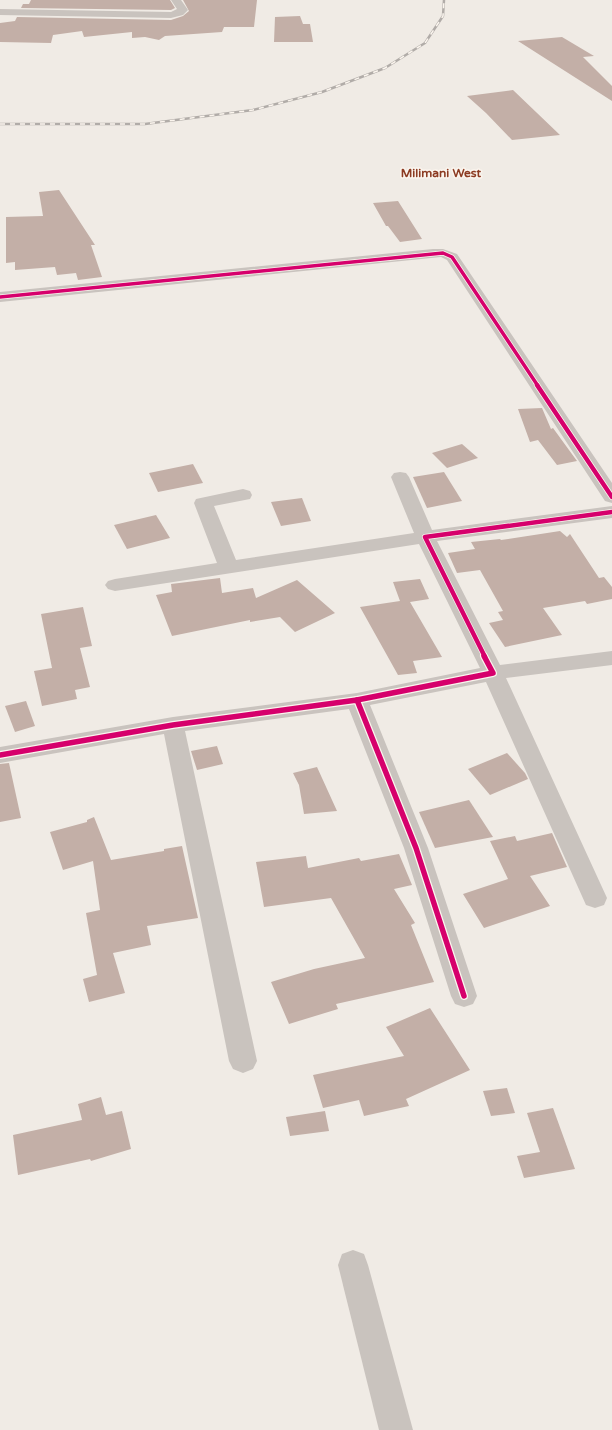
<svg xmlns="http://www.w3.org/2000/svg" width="612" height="1430" font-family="'Varela Round',sans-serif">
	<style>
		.building { fill: #c3afa7 }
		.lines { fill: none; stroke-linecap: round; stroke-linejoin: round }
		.minor { fill: #c9c3be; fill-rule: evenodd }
		.rail-casing { stroke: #b1aca8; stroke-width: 2.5 }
		.rail { stroke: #fbf5ee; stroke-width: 1.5; stroke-dasharray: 5; stroke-linecap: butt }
		.cycleway-far2-casing { stroke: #fbf5ee; stroke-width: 5 }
		.cycleway-far1-casing { stroke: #fbf5ee; stroke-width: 6 }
		.cycleway-casing { stroke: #fbf5ee; stroke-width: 8 }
		.cycleway-far2 { stroke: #d6006c; stroke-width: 3.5 }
		.cycleway-far1 { stroke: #d6006c; stroke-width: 4.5 }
		.cycleway { stroke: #d6006c; stroke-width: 5.5 }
		.labels { text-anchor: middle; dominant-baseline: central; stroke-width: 3; stroke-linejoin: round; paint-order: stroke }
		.far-quarter-label { font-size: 12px; font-weight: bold; fill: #8c3b22; stroke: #fbf5ee }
	</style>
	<rect width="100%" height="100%" fill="#f0ebe5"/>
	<g class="building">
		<polygon points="31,0 170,0 175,8 171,10 21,8 23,4 29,4"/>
		<polygon points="183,0 257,0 254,27 224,27 222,32 165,36 159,40 145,37 132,38 132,32 84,37 82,31 53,35 51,43 0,42 0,23 15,21 17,17 171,20 183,16 189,11"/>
		<polygon points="300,16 303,24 310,24 313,42 274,42 275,17"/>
		<polygon points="562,37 594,56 583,57 612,86 612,101 518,41"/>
		<polygon points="513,90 560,135 512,140 486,113 467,96"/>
		<polygon points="59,190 95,245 91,245 102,277 78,280 76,273 57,275 55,267 15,270 15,262 6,263 6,217 43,216 39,192"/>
		<polygon points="398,201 422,239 400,242 388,226 386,226 373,203"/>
		<polygon points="542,408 551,429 553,428 577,461 557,465 538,440 530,442 518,409"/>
		<polygon points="462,444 478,458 447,468 432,453"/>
		<polygon points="193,464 203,483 158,492 149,473"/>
		<polygon points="444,472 462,501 427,508 413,477"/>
		<polygon points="302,498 311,521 281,526 271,502"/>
		<polygon points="156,515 170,538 127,549 114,525"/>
		<polygon points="560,531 567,537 570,534 599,578 604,577 612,587 612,599 587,604 585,601 543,608 562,635 505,647 489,623 503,620 498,612 503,611 480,570 457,573 448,553 475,549 471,542 500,539 501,540"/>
		<polygon points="220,578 222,593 253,588 256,598 297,580 335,613 295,632 280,617 250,622 250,620 172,636 156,595 172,592 171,584"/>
		<polygon points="420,579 429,599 410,602 442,657 413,661 417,673 398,675 360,607 400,601 393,582"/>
		<polygon points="83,607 92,646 80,648 90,687 75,690 77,699 42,706 34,671 52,668 41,614"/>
		<polygon points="26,701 35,726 15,732 5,706"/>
		<polygon points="217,746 223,764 197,770 191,751"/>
		<polygon points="507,753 525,773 528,779 490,795 468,769"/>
		<polygon points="9,763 21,818 0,822 0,764"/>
		<polygon points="317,767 337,811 304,814 299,785 293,773"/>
		<polygon points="469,800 493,837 435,848 419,812"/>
		<polygon points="94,817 111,860 164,851 164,849 182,846 198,918 147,926 151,945 113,953 125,993 89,1002 83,979 97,975 86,913 100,910 93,861 63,870 50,832 87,822 87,820"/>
		<polygon points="552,833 567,867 530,876 550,906 484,928 463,894 508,879 490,841 515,836 517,841"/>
		<polygon points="399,854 412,885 394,889 415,923 411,925 434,982 336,1004 338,1009 289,1024 271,982 314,969 365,958 331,898 264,907 256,862 306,856 308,868 359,858 361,861"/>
		<polygon points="430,1008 470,1070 406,1099 409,1106 364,1116 359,1100 323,1108 313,1075 404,1056 386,1027"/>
		<polygon points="507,1088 515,1113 491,1116 483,1091"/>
		<polygon points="101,1097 106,1115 122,1111 131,1149 91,1161 90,1159 18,1175 13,1135 82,1120 78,1104"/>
		<polygon points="553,1108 575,1169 524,1178 517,1156 540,1152 527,1113"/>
		<polygon points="325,1111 329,1131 290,1136 286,1117"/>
	</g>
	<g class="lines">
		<g class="minor">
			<polygon points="171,0 181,0 188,10 183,15 171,18 0,15 0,9 171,12 177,9"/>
			<polygon points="433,249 443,249 457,254 612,483 612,503 605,501 447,260 441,257 0,302 0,292"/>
			<polygon points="400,472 406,473 409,477 432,530 612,506 612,518 437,541 500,665 612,651 612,665 506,678 607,898 604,905 595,908 586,905 486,682 370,705 428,848 477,996 473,1004 464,1007 455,1004 451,996 404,848 349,709 185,731 257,1061 253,1069 243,1073 233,1069 229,1061 164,734 0,763 0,747 173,717 357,693 480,668 419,544 115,591 108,589 105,585 108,581 115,579 217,563 194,503 196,499 243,489 250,491 252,495 250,499 214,506 236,560 414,533 391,477 394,473"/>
			<polygon points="353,1250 364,1254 368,1265 413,1430 379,1430 338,1265 342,1254"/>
		</g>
		<defs>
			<polyline id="rail" points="0,124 145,124 253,110 322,92 385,68 425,43 443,16 444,0"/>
		</defs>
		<use href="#rail" class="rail-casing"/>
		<use href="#rail" class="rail"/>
		<defs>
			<polyline id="cycleway-far2" points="0,297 443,253 452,257 538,386"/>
			<g id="cycleway-far1">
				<polyline points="537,385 612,497"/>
				<polyline points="485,657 425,537 612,512"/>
			</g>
			<g id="cycleway">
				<polyline points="357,700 493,673 484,656"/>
				<polyline points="0,755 173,725 357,700 416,848 464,996"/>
			</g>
		</defs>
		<use href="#cycleway-far2" class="cycleway-far2-casing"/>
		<use href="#cycleway-far1" class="cycleway-far1-casing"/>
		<use href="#cycleway" class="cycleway-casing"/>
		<use href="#cycleway-far2" class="cycleway-far2"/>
		<use href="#cycleway-far1" class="cycleway-far1"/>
		<use href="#cycleway" class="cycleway"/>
	</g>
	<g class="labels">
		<g class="far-quarter-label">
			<text x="441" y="173">Milimani West</text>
		</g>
	</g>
</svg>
